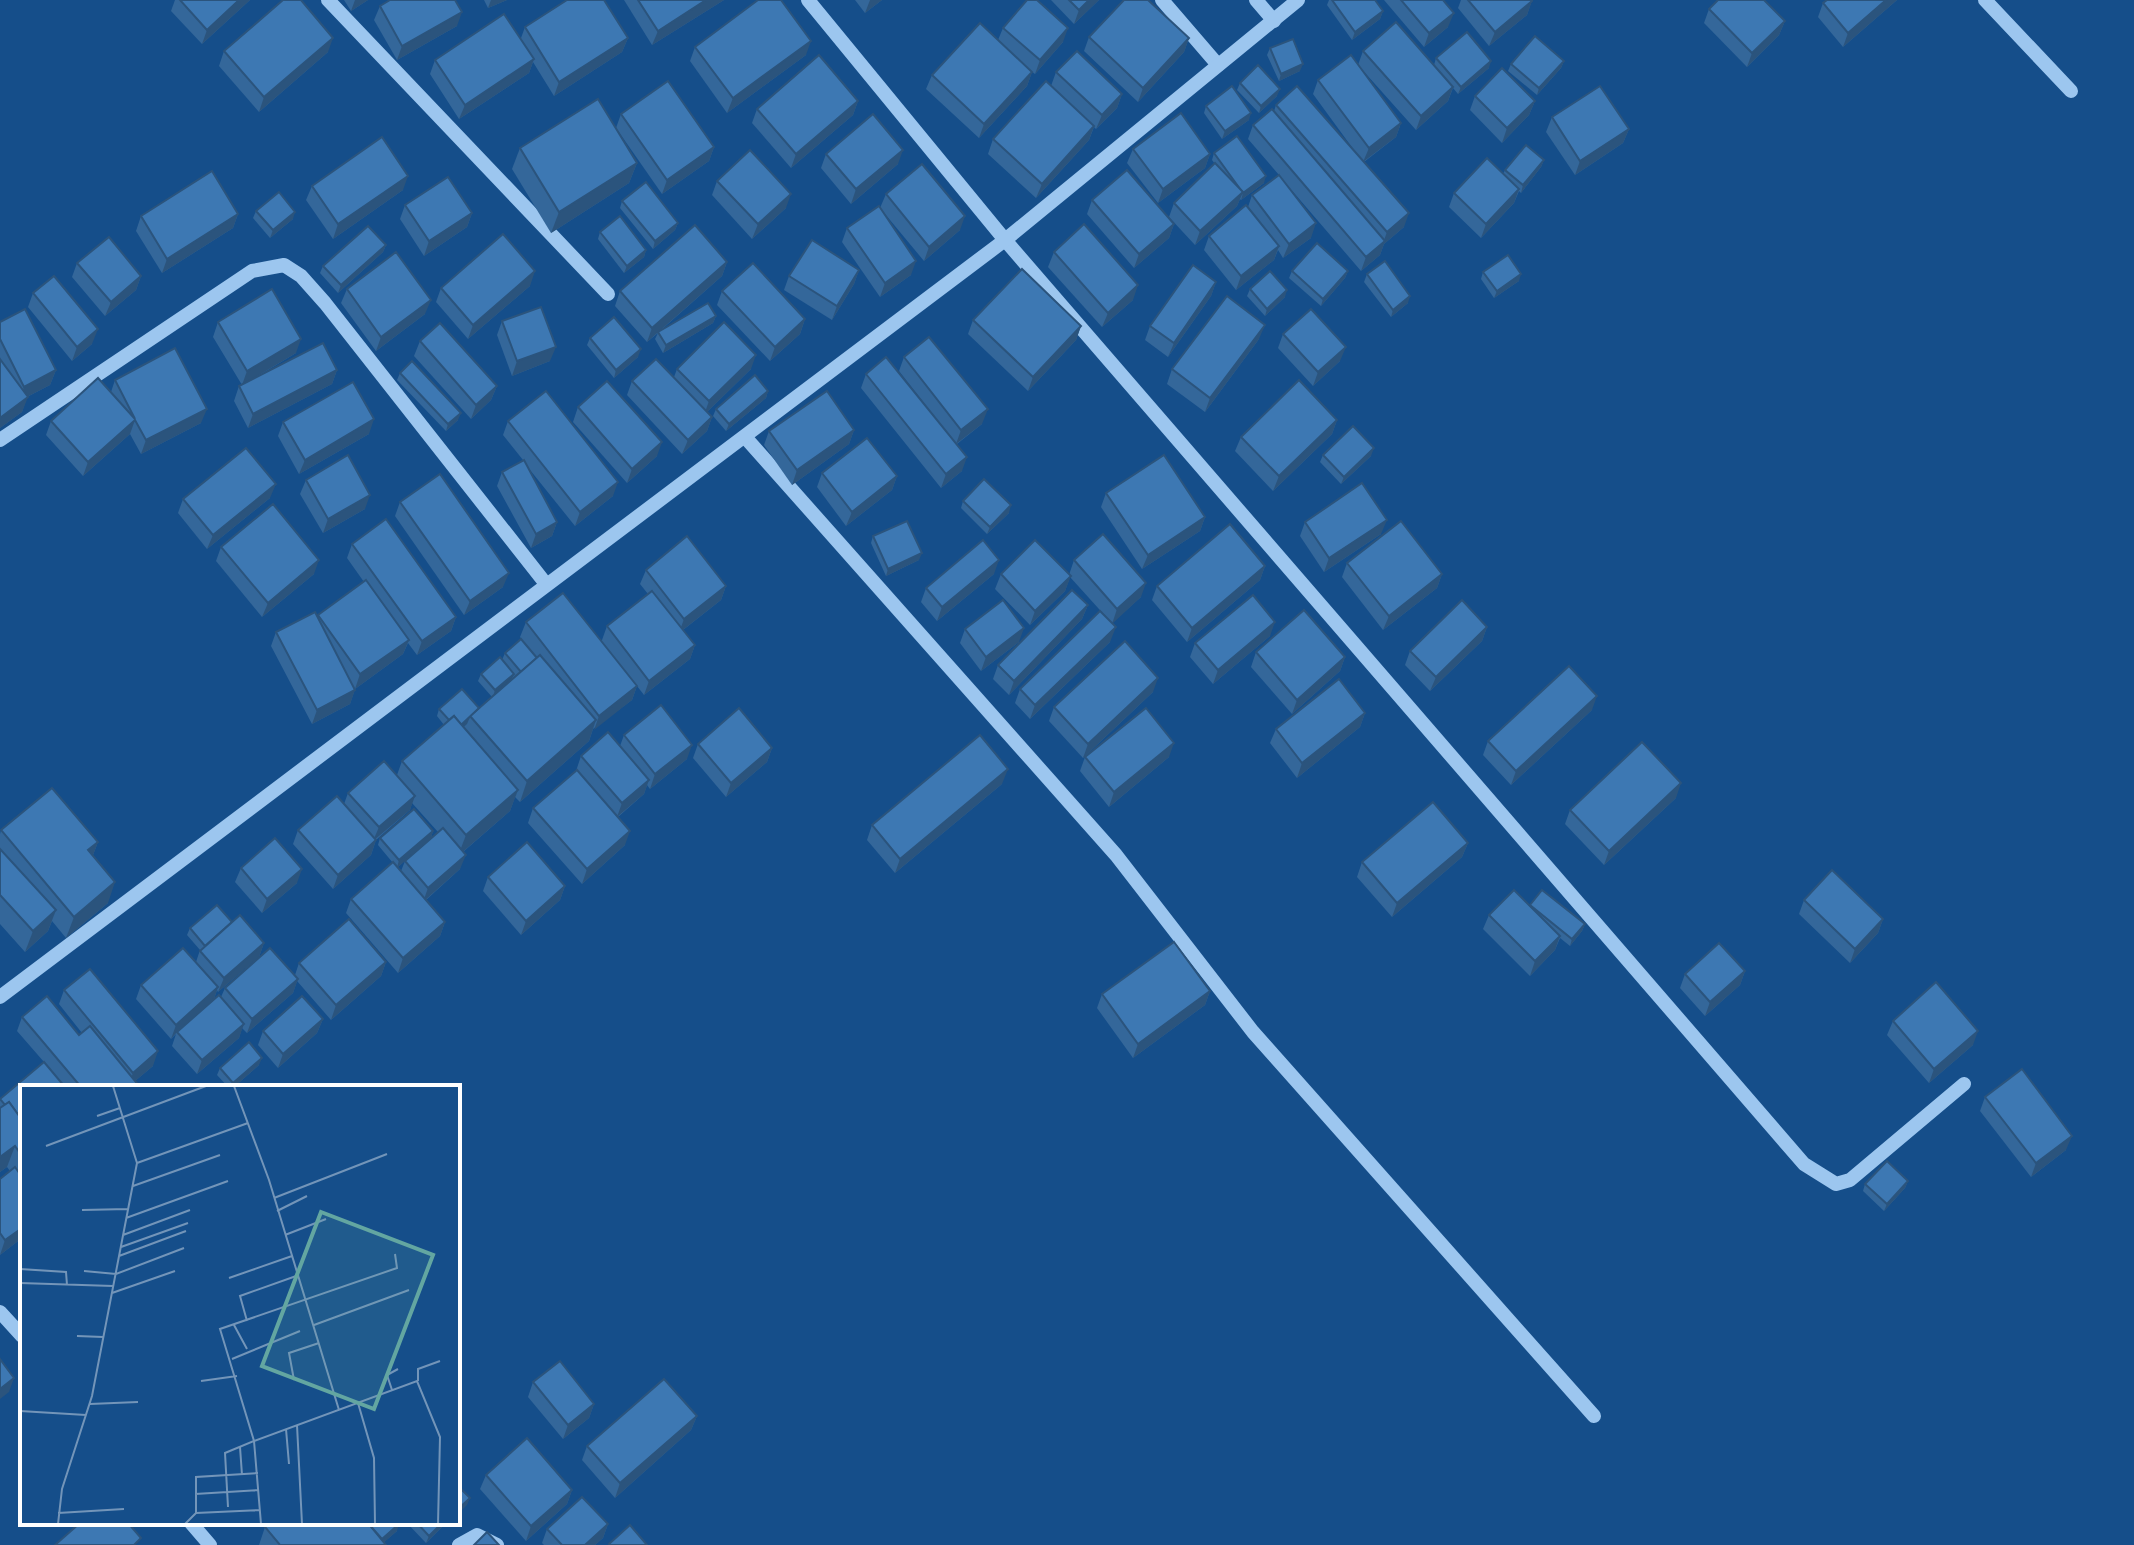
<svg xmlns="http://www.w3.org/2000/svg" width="2134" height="1545" font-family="Barlow,sans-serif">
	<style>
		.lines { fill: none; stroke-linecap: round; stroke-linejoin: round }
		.minor { stroke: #9cc6ef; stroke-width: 14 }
		.wall { fill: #34679a; fill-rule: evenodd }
		.shaded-wall { fill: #2b547d }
		.building { fill: #3d78b3; stroke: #2b547d; stroke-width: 2 }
		.inset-road { fill: none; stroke: #7395b9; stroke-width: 2 }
		.view { fill: #63a6a1; fill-opacity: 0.15; stroke: #63a6a1; stroke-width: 4 }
		.inset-edge { fill: none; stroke: #fff; stroke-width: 4 }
	</style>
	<rect width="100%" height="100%" fill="#154e8a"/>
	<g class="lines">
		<g class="minor">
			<polyline points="328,0 608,294"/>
			<polyline points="808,0 1005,240 1804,1164 1836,1184 1850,1180 1964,1084"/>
			<polyline points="1162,0 1218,65"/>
			<polyline points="1256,0 1274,21"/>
			<polyline points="1985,0 2071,91"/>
			<polyline points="745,437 1116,855 1253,1032 1594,1416"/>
			<polyline points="0,440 252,271 284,265 301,276 325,303 546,584"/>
			<polyline points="0,997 1005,240 1298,0"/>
			<polyline points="0,1312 22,1336"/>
			<polyline points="191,1523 210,1545"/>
			<polyline points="459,1545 477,1535 497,1545"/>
		</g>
	</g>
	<g class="wall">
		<polygon points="175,0 250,0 202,44 171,11"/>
		<polygon points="344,0 368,0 351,11"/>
		<polygon points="484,0 507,0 488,8"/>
		<polygon points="624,0 724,0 652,45"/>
		<polygon points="855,0 882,0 865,13"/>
		<polygon points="1051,0 1099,0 1074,24"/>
		<polygon points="1329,0 1375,0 1383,11 1380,19 1352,40 1327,5"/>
		<polygon points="1384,0 1443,0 1448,27 1424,47"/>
		<polygon points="1461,0 1532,0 1527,15 1489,46 1458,8"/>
		<polygon points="1827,0 1897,0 1843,47 1818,17 1823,3"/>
		<polygon points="380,6 457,26 397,60 374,20"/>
		<polygon points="1709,9 1785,21 1779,35 1747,67 1704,23"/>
		<polygon points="525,27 628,38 622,52 554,96 533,62 529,73 459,119 430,74 435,60 521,38"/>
		<polygon points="1003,28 1063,42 1035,74 1027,68 1032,72 1027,86 979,138 926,89 932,75 998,40"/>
		<polygon points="1089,37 1189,38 1184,52 1138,102 1084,51"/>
		<polygon points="695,47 806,55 727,113 690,61"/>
		<polygon points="1270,48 1300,71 1279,81 1267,55"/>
		<polygon points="224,51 328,52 259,112 219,66"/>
		<polygon points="1363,51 1434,65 1436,58 1489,68 1458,94 1453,88 1448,101 1416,130 1358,65"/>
		<polygon points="1564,61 1561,68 1537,95 1508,71 1511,64"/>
		<polygon points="1056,72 1122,94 1117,108 1096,129 1094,127 1089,140 1036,198 988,154 993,139 1051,86"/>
		<polygon points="1318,80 1401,123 1396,137 1364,162 1404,227 1384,244 1380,255 1361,271 1288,186 1311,238 1283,258 1278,250 1274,260 1236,290 1204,250 1209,236 1248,207 1252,195 1279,175 1248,139 1253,125 1274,111 1276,105 1359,157 1313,94"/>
		<polygon points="1240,83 1277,96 1259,113 1237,90"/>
		<polygon points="1475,96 1535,101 1529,115 1502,143 1470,110"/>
		<polygon points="858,101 853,115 791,168 752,123 757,109"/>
		<polygon points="1206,106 1249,120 1222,139 1204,113"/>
		<polygon points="621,114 714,147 709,161 662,194 616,128"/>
		<polygon points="1552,117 1629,129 1623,143 1575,175 1546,132"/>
		<polygon points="520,148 637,163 629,183 551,233 512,169"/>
		<polygon points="1133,149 1210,154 1205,168 1158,203 1127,163"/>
		<polygon points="1214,153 1264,183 1241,200 1240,199 1237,206 1195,245 1169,217 1174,203 1215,164 1212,160"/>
		<polygon points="826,154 898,164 851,204 821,168"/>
		<polygon points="1544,160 1541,167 1521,193 1519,191 1514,203 1481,238 1449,207 1454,193 1503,174 1505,170"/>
		<polygon points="717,181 786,208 752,239 712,195"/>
		<polygon points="312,186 403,190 333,239 306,200"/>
		<polygon points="886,194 960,230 924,261 880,208"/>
		<polygon points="1092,200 1174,224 1169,238 1134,268 1087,214"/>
		<polygon points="622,201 678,223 675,230 653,249 620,208"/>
		<polygon points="405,205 472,213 467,227 424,256 400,219"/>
		<polygon points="256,211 293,219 270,238 253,218"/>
		<polygon points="238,214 233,228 162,273 136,231 141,216"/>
		<polygon points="847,228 911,275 880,297 842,242"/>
		<polygon points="600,232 646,250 644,257 624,273 598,239"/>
		<polygon points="386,245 383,252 338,293 320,273 323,266"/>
		<polygon points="1054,252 1133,300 1102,327 1048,267"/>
		<polygon points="727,262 722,276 660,331 716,316 713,323 663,353 655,339 658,333 647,342 615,306 620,291"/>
		<polygon points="77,263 141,276 136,290 105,316 72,277"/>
		<polygon points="859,270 854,284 832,320 784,290 789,276"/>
		<polygon points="1292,271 1348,271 1345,278 1321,306 1289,278"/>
		<polygon points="1483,272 1519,281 1494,298 1481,279"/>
		<polygon points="1367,274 1408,303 1391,317 1364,282"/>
		<polygon points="1216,282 1211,296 1168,357 1145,340 1150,326"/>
		<polygon points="530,286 468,339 436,302 441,288"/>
		<polygon points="347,289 425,314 376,351 341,303"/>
		<polygon points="1250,289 1285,297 1265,316 1247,296"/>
		<polygon points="722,291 805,319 800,334 770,361 717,305"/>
		<polygon points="33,293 92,344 72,361 28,307"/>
		<polygon points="973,320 1081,326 1076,340 1028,391 968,334"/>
		<polygon points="502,321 550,361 512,376 497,335"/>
		<polygon points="0,322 56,370 50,385 27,397 22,412 0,428"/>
		<polygon points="218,322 296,353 248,382 337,370 332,384 248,428 234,401 239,386 242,385 213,337"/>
		<polygon points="1283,334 1340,361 1313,386 1278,348"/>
		<polygon points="590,338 638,357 614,378 587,345"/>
		<polygon points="1259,339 1205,412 1167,384 1172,369"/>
		<polygon points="420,341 497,386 491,400 471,419 414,356"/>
		<polygon points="904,357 982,424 957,444 962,471 941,488 861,388 866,374 934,416 899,371"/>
		<polygon points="677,369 751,369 707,412 712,417 707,431 682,454 627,395 632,381 674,377"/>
		<polygon points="400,373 458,420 446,431 397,380"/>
		<polygon points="115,380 201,423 141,454 130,434 83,476 46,435 51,421 111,392"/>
		<polygon points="768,391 766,398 726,431 713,416 716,409"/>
		<polygon points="578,407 657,456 627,483 573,422"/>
		<polygon points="1337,420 1332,434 1273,491 1235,451 1241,437"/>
		<polygon points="508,421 613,496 575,526 526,465 557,522 552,536 531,548 497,486 502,472 523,460 503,435"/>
		<polygon points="283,422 369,434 299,474 278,436"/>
		<polygon points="854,430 849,444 792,485 764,445 769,431"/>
		<polygon points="1323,455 1371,456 1341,484 1320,462"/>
		<polygon points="822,473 897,476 892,490 846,526 817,487"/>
		<polygon points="306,480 365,509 323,533 300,494"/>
		<polygon points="1106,493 1205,517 1200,531 1142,569 1101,507"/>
		<polygon points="270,498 207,549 178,513 183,499"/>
		<polygon points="963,501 1009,513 987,534 961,508"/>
		<polygon points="400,502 503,587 464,615 395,516"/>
		<polygon points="1305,522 1381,534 1324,572 1300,536"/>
		<polygon points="873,536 919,560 886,576 871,543"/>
		<polygon points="352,544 456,617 451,631 417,655 408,643 403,654 355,689 350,704 312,724 271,646 276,632 317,617 364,582 347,558"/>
		<polygon points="221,547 314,574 262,617 216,561"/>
		<polygon points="1074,560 1141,597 1112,623 1110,642 1030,719 1015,703 1020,689 1108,619 1070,577 1065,591 1030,625 995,589 1001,574 1069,575"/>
		<polygon points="1347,563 1442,574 1437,588 1383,630 1342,577"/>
		<polygon points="1265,566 1260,580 1187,642 1152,600 1157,586"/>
		<path d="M646,570L726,586L721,600L683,630L695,645L690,659L644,695L637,686L632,700L593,729L589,741L520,802L515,797L510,811L463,852L460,869L426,900L445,922L440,936L398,973L346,913L351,899L393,863L378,845L380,838L433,831L431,838L438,832L412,803L410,810L376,840L371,855L333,889L293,844L298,830L344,804L348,793L397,775L402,761L444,725L437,716L439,709H479L492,697L478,681L481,674L502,660L505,653L535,656L520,637L526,622L602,640L607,626L648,594L640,584ZM424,844L405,861L401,871L398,867Z"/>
		<polygon points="994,574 937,621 921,602 926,588"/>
		<polygon points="1088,605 1082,619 1009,695 993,679 998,665"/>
		<polygon points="1487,627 1482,641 1430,691 1405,665 1410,651"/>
		<polygon points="965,629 1019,642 981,671 960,643"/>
		<polygon points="1270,636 1213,684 1190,657 1195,643"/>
		<polygon points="1256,652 1345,657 1340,671 1292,714 1251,667"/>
		<polygon points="1153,692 1083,758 1049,721 1054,707"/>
		<polygon points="1592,710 1511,785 1483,755 1488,741"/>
		<polygon points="1365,713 1360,727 1297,778 1270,743 1276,729"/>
		<polygon points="624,735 687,759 650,789 647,785 644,794 618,817 625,845 582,884 528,823 533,808 576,771 581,756 620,746"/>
		<polygon points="698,744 772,748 767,762 726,797 693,758"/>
		<polygon points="1085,757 1169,757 1109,807 1080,771"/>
		<polygon points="1002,784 895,873 867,840 872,825"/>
		<polygon points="1676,798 1604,865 1565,824 1570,810"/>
		<polygon points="1,830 98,842 93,855 108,903 66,938 52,921 48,931 25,952 0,924 0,834"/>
		<polygon points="1468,843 1462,857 1392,917 1357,877 1362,862"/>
		<polygon points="241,868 297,883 262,913 235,882"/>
		<polygon points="488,877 565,886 560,900 521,935 483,891"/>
		<polygon points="1804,900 1883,919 1878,933 1850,963 1799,914"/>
		<polygon points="1530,906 1585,924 1582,931 1570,946 1560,938 1555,950 1530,976 1483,929 1489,915"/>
		<polygon points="232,922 264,943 259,957 218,992 217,990 214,999 221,997 225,988 295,975 299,963 386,962 381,976 331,1020 297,981 293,993 247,1033 242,1028 239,1038 197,1074 172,1046 176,1034 171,1039 136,999 141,985 196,962 200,950 187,935 190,928"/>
		<polygon points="1745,971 1740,985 1705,1016 1680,988 1685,974"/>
		<polygon points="64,990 153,1066 135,1081 140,1087 22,1087 22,1238 0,1255 0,1179 10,1171 7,1167 0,1172 0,1099 44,1062 17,1031 22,1017 79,1035 82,1033 59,1004"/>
		<polygon points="1210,991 1205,1005 1133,1058 1097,1008 1102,994"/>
		<polygon points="323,1019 317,1033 278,1068 258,1045 263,1031"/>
		<polygon points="1893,1021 1973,1045 1929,1083 1887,1035"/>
		<polygon points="259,1065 234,1087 228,1087 217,1075 220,1068"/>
		<polygon points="1985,1097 2066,1150 2031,1177 1980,1111"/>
		<polygon points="1908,1181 1905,1188 1884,1211 1863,1191 1865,1184"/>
		<polygon points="533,1382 594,1404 589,1418 563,1439 528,1397"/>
		<polygon points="697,1416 691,1430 615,1498 582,1460 587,1446"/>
		<polygon points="486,1475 572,1490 567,1504 526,1541 480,1489"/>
		<polygon points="407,1523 444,1523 443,1526 426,1543"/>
		<polygon points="608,1524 603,1538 595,1545 544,1545 542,1543 547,1529"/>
		<polygon points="265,1527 397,1531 384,1542 386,1545 259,1545"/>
	</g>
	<g class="shaded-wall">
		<polygon points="239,0 250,0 202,44 207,30"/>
		<polygon points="355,0 368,0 351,11"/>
		<polygon points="491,0 507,0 488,8"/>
		<polygon points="706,0 724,0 652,45 658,31"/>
		<polygon points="870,0 882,0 865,13"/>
		<polygon points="1089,0 1099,0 1074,24 1079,10"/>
		<polygon points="1886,0 1897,0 1843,47 1848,33"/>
		<polygon points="1532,1 1527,15 1489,46 1495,32"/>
		<polygon points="1383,11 1380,19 1352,40 1355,32"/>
		<polygon points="462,12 457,26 397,60 402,46"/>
		<polygon points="1454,13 1448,27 1424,47 1429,33"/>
		<polygon points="1785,21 1779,35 1747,67 1752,53"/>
		<polygon points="1068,28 1063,42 1035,74 1040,60"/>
		<polygon points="333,38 328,52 259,112 264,97"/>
		<polygon points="628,38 622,52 554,96 559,82"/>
		<polygon points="1189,38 1184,52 1138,102 1143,88"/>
		<polygon points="811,41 806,55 727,113 733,98"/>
		<polygon points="534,59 529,73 459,119 465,105"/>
		<polygon points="1491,61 1489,68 1458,94 1461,87"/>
		<polygon points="1564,61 1561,68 1537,95 1539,88"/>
		<polygon points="1303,64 1300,71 1279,81 1281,74"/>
		<polygon points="1032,72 1027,86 979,138 984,124"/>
		<polygon points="1453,87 1448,101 1416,130 1421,116"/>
		<polygon points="1280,89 1277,96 1259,113 1261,106"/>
		<polygon points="1122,94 1117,108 1096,129 1102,115"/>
		<polygon points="858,101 853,115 791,168 796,154"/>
		<polygon points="1535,101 1529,115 1502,143 1507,128"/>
		<polygon points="1251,113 1249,120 1222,139 1225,131"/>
		<polygon points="1401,123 1396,137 1363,162 1369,148"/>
		<polygon points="1094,126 1089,140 1036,198 1042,184"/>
		<polygon points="1629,129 1623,143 1575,175 1580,161"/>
		<polygon points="714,147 709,161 662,194 667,180"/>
		<polygon points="903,150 898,164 851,204 856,189"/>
		<polygon points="1210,154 1205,168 1158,203 1163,189"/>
		<polygon points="1544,160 1541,167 1521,193 1523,185"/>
		<polygon points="637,163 629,183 551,233 559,212"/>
		<polygon points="408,176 403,190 333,239 338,224"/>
		<polygon points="1266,176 1264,183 1241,200 1243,193"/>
		<polygon points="1519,189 1514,203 1481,238 1486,224"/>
		<polygon points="1243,192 1237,206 1195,245 1200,231"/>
		<polygon points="791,194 786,208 752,239 758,224"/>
		<polygon points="295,212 293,219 270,238 273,230"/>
		<polygon points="472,213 467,227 424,256 429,241"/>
		<polygon points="1409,213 1404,227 1384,244 1380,255 1361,271 1366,257 1383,243 1387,232"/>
		<polygon points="238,214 233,228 162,273 167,259"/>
		<polygon points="965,216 960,230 924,261 929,247"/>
		<polygon points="678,223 675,230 653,249 655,241"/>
		<polygon points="1316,223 1311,238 1283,258 1289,244"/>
		<polygon points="1174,224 1169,238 1134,268 1139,254"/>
		<polygon points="386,245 383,252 338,293 341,285"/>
		<polygon points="1279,246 1274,260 1236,290 1241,276"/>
		<polygon points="646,250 644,257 624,273 627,266"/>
		<polygon points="916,261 911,275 880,297 885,283"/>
		<polygon points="727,262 722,276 647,342 652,328"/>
		<polygon points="859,270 854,284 832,320 837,306"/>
		<polygon points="535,271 530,286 468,339 473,325"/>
		<polygon points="1348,271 1345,278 1321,306 1323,299"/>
		<polygon points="1521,274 1519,281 1494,298 1497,291"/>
		<polygon points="141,276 136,290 105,316 111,302"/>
		<polygon points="1216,282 1211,296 1168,357 1174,343"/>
		<polygon points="1138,285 1133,300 1102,327 1108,313"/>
		<polygon points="1287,290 1285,297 1265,316 1267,309"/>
		<polygon points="1410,296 1408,303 1391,317 1393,310"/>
		<polygon points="431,300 425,314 376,351 381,337"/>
		<polygon points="716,316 713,323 663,353 666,345"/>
		<polygon points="805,319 800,334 770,361 775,347"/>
		<polygon points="1265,325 1259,339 1205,412 1210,398"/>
		<polygon points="1081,326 1076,340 1028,391 1033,377"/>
		<polygon points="98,329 92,344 72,361 77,347"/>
		<polygon points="301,339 296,353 242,385 247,371"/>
		<polygon points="556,347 550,361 512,376 517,361"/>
		<polygon points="1346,347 1340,361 1313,386 1318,372"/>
		<polygon points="641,349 638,357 614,378 616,370"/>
		<polygon points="756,355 751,369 704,415 709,401"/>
		<polygon points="56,370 50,385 19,401 24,387"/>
		<polygon points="337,370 332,384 248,428 253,414"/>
		<polygon points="497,386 491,400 471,419 476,405"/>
		<polygon points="768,391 766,398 726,431 729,424"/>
		<polygon points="28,397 22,412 0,428 0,418"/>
		<polygon points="207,409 201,423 141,454 146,440"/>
		<polygon points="988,409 982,424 956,444 961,430"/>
		<polygon points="461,413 458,420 446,431 448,424"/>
		<polygon points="712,417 707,431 682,454 688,440"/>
		<polygon points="374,419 369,434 299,474 305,460"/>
		<polygon points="135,420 130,434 83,476 88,462"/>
		<polygon points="1337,420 1332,434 1273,491 1279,476"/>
		<polygon points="854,430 849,444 792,485 797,470"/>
		<polygon points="662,442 657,456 627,483 632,469"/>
		<polygon points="1374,448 1371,456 1341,484 1344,477"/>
		<polygon points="967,457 962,471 941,488 946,474"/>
		<polygon points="897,476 892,490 846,526 852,512"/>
		<polygon points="618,482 613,496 575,526 580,512"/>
		<polygon points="276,484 270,498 207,549 213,535"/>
		<polygon points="370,495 365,509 323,533 328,519"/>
		<polygon points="1011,505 1009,513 987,534 990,527"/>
		<polygon points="1205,517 1200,531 1142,569 1148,555"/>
		<polygon points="1387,520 1381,534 1324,572 1329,558"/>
		<polygon points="557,522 552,536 531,548 536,534"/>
		<polygon points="922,553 919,560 886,576 888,569"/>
		<polygon points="319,560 314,574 262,617 268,603"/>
		<polygon points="999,560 994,574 937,621 942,607"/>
		<polygon points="1265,566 1260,580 1187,642 1192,628"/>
		<polygon points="509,573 503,587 464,615 470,601"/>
		<polygon points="1442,574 1437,588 1383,630 1389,616"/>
		<polygon points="1071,576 1065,591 1030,625 1035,611"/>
		<polygon points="1146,583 1141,597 1112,624 1117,609"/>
		<polygon points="726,586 721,600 679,633 684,619"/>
		<polygon points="1088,605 1082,619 1009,695 1014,681"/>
		<polygon points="456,617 451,631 417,655 422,641"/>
		<polygon points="1275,622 1270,636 1213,684 1218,670"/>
		<polygon points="1116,627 1110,642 1030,719 1035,705"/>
		<polygon points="1487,627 1482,641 1430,691 1436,677"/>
		<polygon points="1024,628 1019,642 981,671 986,657"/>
		<polygon points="409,640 403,654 355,689 360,674"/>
		<polygon points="695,645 690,659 644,695 649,681"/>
		<polygon points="1345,657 1340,671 1292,714 1297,700"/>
		<polygon points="514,674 511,681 493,697 495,690"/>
		<polygon points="1158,678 1153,692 1083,758 1088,744"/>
		<polygon points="637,686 632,700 594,730 599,716"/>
		<polygon points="355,690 350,704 312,724 317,710"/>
		<polygon points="1597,696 1592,710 1511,785 1516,771"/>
		<polygon points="1365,713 1360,727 1297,778 1302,763"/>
		<polygon points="470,717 467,724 454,736 456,729"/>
		<polygon points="596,720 589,741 520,802 527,781"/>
		<polygon points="1174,743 1169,757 1109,807 1114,792"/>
		<polygon points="692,745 687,759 650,789 655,774"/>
		<polygon points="772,748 767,762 726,797 731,783"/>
		<polygon points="1008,769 1002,784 895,873 900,859"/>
		<polygon points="649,780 644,794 617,817 622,803"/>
		<polygon points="1681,783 1676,798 1604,865 1609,851"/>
		<polygon points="518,790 510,811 458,856 466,835"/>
		<polygon points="415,796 410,810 373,841 379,827"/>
		<polygon points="433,831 431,838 397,868 399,860"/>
		<polygon points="630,831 625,845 582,884 587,869"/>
		<polygon points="376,840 371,855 333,889 338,875"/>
		<polygon points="98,842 90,863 88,850"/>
		<polygon points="1468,843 1462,857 1392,917 1397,903"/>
		<polygon points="466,855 460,869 423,902 428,888"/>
		<polygon points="302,869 297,883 262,913 267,899"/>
		<polygon points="115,882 108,903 66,938 74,917"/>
		<polygon points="565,886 560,900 521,935 526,921"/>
		<polygon points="56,910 48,931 25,952 33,931"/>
		<polygon points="1883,919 1878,933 1850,963 1855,949"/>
		<polygon points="445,922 440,936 398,973 403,958"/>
		<polygon points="1585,924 1582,931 1570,946 1572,939"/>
		<polygon points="1560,936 1555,950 1530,976 1535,961"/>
		<polygon points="264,943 259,957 218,992 224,978"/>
		<polygon points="386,962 381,976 331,1020 336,1005"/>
		<polygon points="1745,971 1740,985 1705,1016 1710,1002"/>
		<polygon points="298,979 293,993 247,1033 252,1019"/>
		<polygon points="218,987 213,1002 177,1032 171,1039 176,1025"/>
		<polygon points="1210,991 1205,1005 1133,1058 1138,1044"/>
		<polygon points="323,1019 317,1033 278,1068 283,1054"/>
		<polygon points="244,1024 239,1038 197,1074 202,1060"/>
		<polygon points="1978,1031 1973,1045 1929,1083 1934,1069"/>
		<polygon points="158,1051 153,1066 128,1087 133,1073"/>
		<polygon points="262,1058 259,1065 234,1087 232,1087 233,1083"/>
		<polygon points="2072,1136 2066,1150 2031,1177 2036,1163"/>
		<polygon points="15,1146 7,1167 0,1172 0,1157"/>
		<polygon points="1908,1181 1905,1188 1884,1211 1887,1204"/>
		<polygon points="22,1228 22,1238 0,1255 5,1240"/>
		<polygon points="14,1378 9,1392 0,1399 0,1389"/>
		<polygon points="594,1404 589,1418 563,1439 568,1425"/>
		<polygon points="697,1416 691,1430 615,1498 620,1483"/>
		<polygon points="572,1490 567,1504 526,1541 531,1526"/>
		<polygon points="470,1498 467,1505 458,1514 458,1509"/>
		<polygon points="442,1523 444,1523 443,1526 426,1543 429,1536"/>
		<polygon points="399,1524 397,1531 381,1545 381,1540"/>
		<polygon points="608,1524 603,1538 595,1545 585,1545"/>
	</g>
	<g class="building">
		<polygon points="180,0 239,0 207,30"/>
		<polygon points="283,0 301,0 333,38 264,97 224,51"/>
		<polygon points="390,0 455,0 462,12 402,46 380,6"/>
		<polygon points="567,0 604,0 628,38 559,82 525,27"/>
		<polygon points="638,0 706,0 658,31"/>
		<polygon points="758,0 781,0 811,41 733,98 695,47"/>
		<polygon points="1027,0 1037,0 1068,28 1040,60 1003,28"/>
		<polygon points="1069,0 1089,0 1079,10"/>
		<polygon points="1124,0 1148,0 1189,38 1143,88 1089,37"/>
		<polygon points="1332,0 1375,0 1383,11 1355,32"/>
		<polygon points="1401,0 1443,0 1454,13 1429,33"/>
		<polygon points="1468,0 1532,0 1532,1 1495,32"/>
		<polygon points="1718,0 1764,0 1785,21 1752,53 1709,9"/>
		<polygon points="1827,0 1886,0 1848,33 1823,3"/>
		<polygon points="504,14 534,59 465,105 435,60"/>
		<polygon points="1396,22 1453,87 1421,116 1363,51"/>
		<polygon points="980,23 1032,72 984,124 932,75"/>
		<polygon points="1467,32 1491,61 1461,87 1436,58"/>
		<polygon points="1535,36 1564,61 1539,88 1511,64"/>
		<polygon points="1293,39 1303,64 1281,74 1270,48"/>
		<polygon points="1077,51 1122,94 1102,115 1056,72"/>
		<polygon points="819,55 858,101 796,154 757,109"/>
		<polygon points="1351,55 1401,123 1369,148 1318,80"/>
		<polygon points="1258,65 1280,89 1261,106 1240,83"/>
		<polygon points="1502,68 1535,101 1507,128 1475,96"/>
		<polygon points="668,81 714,147 667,180 621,114"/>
		<polygon points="1046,81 1094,126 1042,184 993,139"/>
		<polygon points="1232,86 1251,113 1225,131 1206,106"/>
		<polygon points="1297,86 1409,213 1387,232 1276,105"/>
		<polygon points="1600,86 1629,129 1580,161 1552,117"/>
		<polygon points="598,99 637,163 559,212 520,148"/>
		<polygon points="1272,109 1385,241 1366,257 1253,125"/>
		<polygon points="1181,113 1210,154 1163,189 1133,149"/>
		<polygon points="873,114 903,150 856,189 826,154"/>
		<polygon points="1237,136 1266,176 1243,193 1214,153"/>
		<polygon points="382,137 408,176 338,224 312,186"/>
		<polygon points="1526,145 1544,160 1523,185 1505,170"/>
		<polygon points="750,150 791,194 758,224 717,181"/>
		<polygon points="1487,158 1519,189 1486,224 1454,193"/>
		<polygon points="1215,163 1243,192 1200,231 1174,203"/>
		<polygon points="922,164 965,216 929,247 886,194"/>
		<polygon points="1127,170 1174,224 1139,254 1092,200"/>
		<polygon points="212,171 238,214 167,259 141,216"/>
		<polygon points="1279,175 1316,223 1289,244 1252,195"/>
		<polygon points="448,177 472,213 429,241 405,205"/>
		<polygon points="646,182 678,223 655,241 622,201"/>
		<polygon points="279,192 295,212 273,230 256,211"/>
		<polygon points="1246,205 1279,246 1241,276 1209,236"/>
		<polygon points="879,206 916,261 885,283 847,228"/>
		<polygon points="620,216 646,250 627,266 600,232"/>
		<polygon points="1084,224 1138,285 1108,313 1054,252"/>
		<polygon points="695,225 727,262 652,328 620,291"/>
		<polygon points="368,226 386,245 341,285 323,266"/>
		<polygon points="503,234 535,271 473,325 441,288"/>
		<polygon points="109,237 141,276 111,302 77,263"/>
		<polygon points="812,240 859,270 837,306 789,276"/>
		<polygon points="1317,243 1348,271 1323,299 1292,271"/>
		<polygon points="396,252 431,300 381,337 347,289"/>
		<polygon points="1508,255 1521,274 1497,291 1483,272"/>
		<polygon points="1385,261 1410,296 1393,310 1367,274"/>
		<polygon points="753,263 805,319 775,347 722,291"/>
		<polygon points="1193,265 1216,282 1174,343 1150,326"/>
		<polygon points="1022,269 1081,326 1033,377 973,320"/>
		<polygon points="1270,271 1287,290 1267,309 1250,289"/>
		<polygon points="54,276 98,329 77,347 33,293"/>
		<polygon points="272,289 301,339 247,371 218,322"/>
		<polygon points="1227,296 1265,325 1210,398 1172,369"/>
		<polygon points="708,303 716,316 666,345 658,332"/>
		<polygon points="541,307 556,347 517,361 502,321"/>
		<polygon points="25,309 56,370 24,387 0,339 0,322"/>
		<polygon points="1311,309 1346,347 1318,372 1283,334"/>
		<polygon points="614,317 641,349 616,370 590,338"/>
		<polygon points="724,322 756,355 709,401 677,369"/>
		<polygon points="440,323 497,386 476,405 420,341"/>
		<polygon points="929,337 988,409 961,430 904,357"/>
		<polygon points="323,343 337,370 253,414 239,386"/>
		<polygon points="175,348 207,409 146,440 135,420 88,462 51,421 98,378 135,419 115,380"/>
		<polygon points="886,357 967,457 946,474 866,374"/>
		<polygon points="0,359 28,397 0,418"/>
		<polygon points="656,359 712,417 688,440 632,381"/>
		<polygon points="412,361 461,413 448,424 400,373"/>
		<polygon points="755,375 768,391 729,424 716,409"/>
		<polygon points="1299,380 1337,420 1279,476 1241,437"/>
		<polygon points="607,381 662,442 632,469 578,407"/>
		<polygon points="353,382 374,419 305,460 283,422"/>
		<polygon points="546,391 618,482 580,512 508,421"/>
		<polygon points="827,391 854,430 797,470 769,431"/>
		<polygon points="1353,426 1374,448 1344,477 1323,455"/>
		<polygon points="867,438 897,476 852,512 822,473"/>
		<polygon points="246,448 276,484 213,535 183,499"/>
		<polygon points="348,455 370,495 328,519 306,480"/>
		<polygon points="1164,455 1205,517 1148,555 1106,493"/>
		<polygon points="524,460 557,522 536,534 502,472"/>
		<polygon points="440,474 509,573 470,601 400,502"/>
		<polygon points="984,479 1011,505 990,527 963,501"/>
		<polygon points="1362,483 1387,520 1329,558 1305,522"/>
		<polygon points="273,504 319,560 268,603 221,547"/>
		<polygon points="386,519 456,617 422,641 352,544"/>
		<polygon points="907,521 922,553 888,569 873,536"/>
		<polygon points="1401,521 1442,574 1389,616 1347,563"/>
		<polygon points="1230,524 1265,566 1192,628 1157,586"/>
		<polygon points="1103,534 1146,583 1117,609 1074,560"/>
		<polygon points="687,536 726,586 684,619 646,570"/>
		<polygon points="983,540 999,560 942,607 926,588"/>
		<polygon points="1035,540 1071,576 1035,611 1001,574"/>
		<polygon points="366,580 409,640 360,674 318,615"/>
		<polygon points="1072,590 1088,605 1014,681 998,665"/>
		<polygon points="652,591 695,645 649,681 607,626"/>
		<polygon points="563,593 637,686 599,716 526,622"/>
		<polygon points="1253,595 1275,622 1218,670 1195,643"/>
		<polygon points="1003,600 1024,628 986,657 965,629"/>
		<polygon points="1462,600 1487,627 1436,677 1410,651"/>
		<polygon points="1304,610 1345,657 1297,700 1256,652"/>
		<polygon points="1100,611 1116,627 1035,705 1020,689"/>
		<polygon points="315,612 355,690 317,710 276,632"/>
		<polygon points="521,639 537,658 521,672 505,653"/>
		<polygon points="1125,641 1158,678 1088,744 1054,707"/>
		<polygon points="540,655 596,720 527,781 470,716"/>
		<polygon points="500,657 514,674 495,690 481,674"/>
		<polygon points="1569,666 1597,696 1516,771 1488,741"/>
		<polygon points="1339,679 1365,713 1302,763 1276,729"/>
		<polygon points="462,689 479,708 461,725 454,716 449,720 439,709"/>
		<polygon points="661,705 692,745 655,774 624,735"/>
		<polygon points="739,708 772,748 731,783 698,744"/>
		<polygon points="1146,708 1174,743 1114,792 1085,757"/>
		<polygon points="454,716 518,790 466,835 402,761"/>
		<polygon points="608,732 649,780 622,803 581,756"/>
		<polygon points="980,735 1008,769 900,859 872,825"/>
		<polygon points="1642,742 1681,783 1609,851 1570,810"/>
		<polygon points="384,761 415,796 379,827 348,793"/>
		<polygon points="577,770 630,831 587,869 533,808"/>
		<polygon points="52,788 98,842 88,850 115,882 74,917 1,830"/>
		<polygon points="337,796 376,840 338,875 298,830"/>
		<polygon points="1433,802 1468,843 1397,903 1362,862"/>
		<polygon points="414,809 433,831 399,860 380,838"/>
		<polygon points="443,828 466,855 428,888 405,861"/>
		<polygon points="275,838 302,869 267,899 241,868"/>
		<polygon points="527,842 565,886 526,921 488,877"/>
		<polygon points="0,849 56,910 33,931 0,895"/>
		<polygon points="393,862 445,922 403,958 351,899"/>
		<polygon points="1832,870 1883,919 1855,949 1804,900"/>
		<polygon points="1514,890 1560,936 1535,961 1489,915"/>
		<polygon points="1542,890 1585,924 1572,939 1530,905"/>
		<polygon points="217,905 232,922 205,946 190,928"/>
		<polygon points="240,915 264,943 224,978 200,951"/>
		<polygon points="349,919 386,962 336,1005 299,963"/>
		<polygon points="1174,942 1210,991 1138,1044 1102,994"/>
		<polygon points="1719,943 1745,971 1710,1002 1685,974"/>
		<polygon points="183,948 218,987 176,1025 141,985"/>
		<polygon points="270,948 298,979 252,1019 225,988"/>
		<polygon points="90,969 158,1051 133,1073 64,990"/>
		<polygon points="1936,982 1978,1031 1934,1069 1893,1021"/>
		<polygon points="219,995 244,1024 202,1060 177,1032"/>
		<polygon points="47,996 79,1035 90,1026 140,1087 81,1087 22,1017"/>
		<polygon points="302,996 323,1019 283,1054 263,1031"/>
		<polygon points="249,1042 262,1058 233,1083 220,1068"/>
		<polygon points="44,1062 65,1087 22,1087 22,1120 9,1102 5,1105 0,1099"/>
		<polygon points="2022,1069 2072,1136 2036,1163 1985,1097"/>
		<polygon points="9,1102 22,1120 22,1156 15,1146 0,1157 0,1108"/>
		<polygon points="1887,1161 1908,1181 1887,1204 1865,1184"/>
		<polygon points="15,1167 22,1177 22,1228 5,1240 0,1233 0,1179"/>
		<polygon points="0,1359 14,1378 0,1389"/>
		<polygon points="560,1361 594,1404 568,1425 533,1382"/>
		<polygon points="664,1379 697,1416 620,1483 587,1446"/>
		<polygon points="527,1438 572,1490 531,1526 486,1475"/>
		<polygon points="458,1486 470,1498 458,1509"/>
		<polygon points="582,1497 608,1524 585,1545 562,1545 547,1529"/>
		<polygon points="80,1523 128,1523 141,1538 134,1545 55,1545"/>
		<polygon points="270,1523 368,1523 386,1545 280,1545 265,1527"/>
		<polygon points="368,1523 398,1523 399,1524 382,1539"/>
		<polygon points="417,1523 442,1523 429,1536"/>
		<polygon points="630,1525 647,1545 610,1545 609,1544"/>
		<polygon points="487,1532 499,1545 474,1545"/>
	</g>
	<g transform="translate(20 1085)">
		<rect width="440" height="440" fill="#154e8a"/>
		<path class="inset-road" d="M214,1L249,95L319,325M77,31L100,23M26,61L186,1M117,78L228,38M113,101L200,70M254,113L367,69M62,125L108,124M257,126L287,111M106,133L208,96M103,150L170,125M265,150L306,134M101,162L168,138M99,171L166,146M0,184L46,187L47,200M64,186L96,189L164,163M209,193L272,171M0,198L93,201M92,208L155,186M227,236L220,211L279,190M214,240L227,264M294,240L389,205M57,251L83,252M212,274L280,246M274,295L269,268L299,258M181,296L217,291M398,296V284L420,276M372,305L367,290L378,284M338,318L354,373L355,439M70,319L118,317M0,326L66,330M277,340L282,439M266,344L269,379M220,362L222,390M175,409L239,405M208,422L205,368L234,356L200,244L377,183L375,169M38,428L104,424M176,428V392L238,388M38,439L42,404L72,311L117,78L93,1M165,439L176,428L240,425M241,439L234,356L397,296L420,352L418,439"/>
		<path class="view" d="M301,127L413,170L354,324L242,281Z"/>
		<rect width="440" height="440" class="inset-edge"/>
	</g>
</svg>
